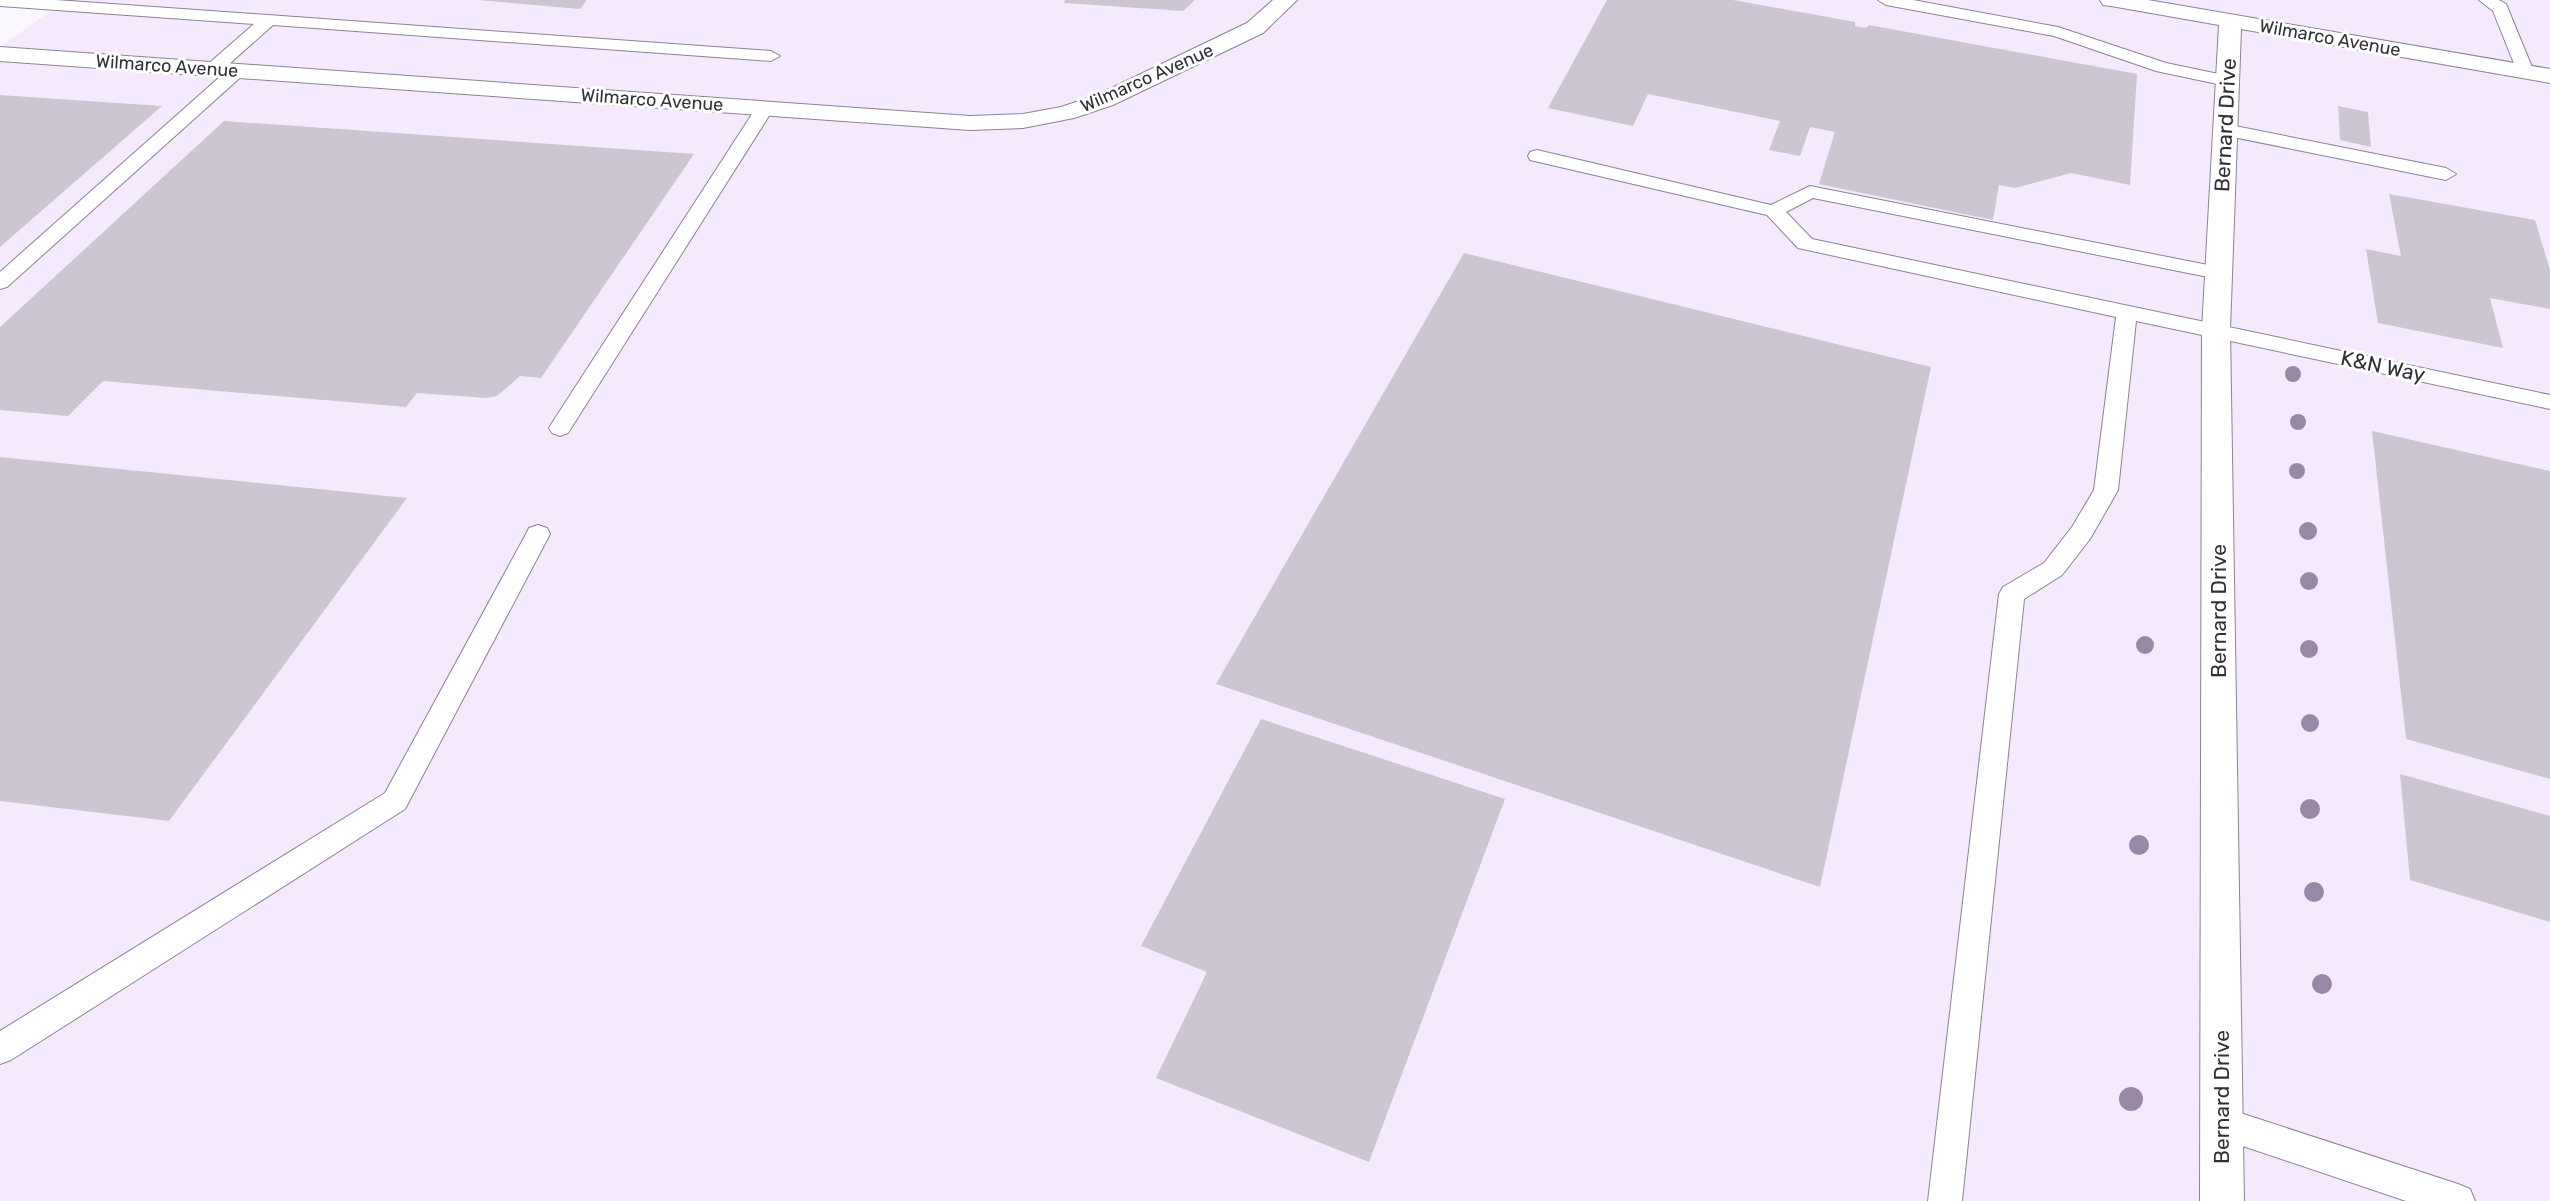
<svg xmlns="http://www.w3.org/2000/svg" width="2550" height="1201" font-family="Rubik,sans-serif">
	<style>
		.built { fill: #f5eafd }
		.building { fill: #ccc6d2 }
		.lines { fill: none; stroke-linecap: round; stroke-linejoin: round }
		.lane-casing { stroke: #8a848f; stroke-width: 2 }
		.street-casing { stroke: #8a848f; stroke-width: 2 }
		.lane { fill: #fff; fill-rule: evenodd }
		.street { fill: #fff; fill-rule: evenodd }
		.tree { fill: #9988a5 }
		.labels { text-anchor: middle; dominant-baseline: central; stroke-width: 6; stroke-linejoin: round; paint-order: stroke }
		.far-street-label { font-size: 18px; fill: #323034; stroke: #fff }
		.street-label { font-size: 21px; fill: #323034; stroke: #fff }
	</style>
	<rect width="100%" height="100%" fill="#fbf7ff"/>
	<polygon class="built" points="66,0 2550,0 2550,1201 0,1201 0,47"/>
	<g class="building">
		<polygon points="478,0 587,0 580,9"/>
		<polygon points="1065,0 1195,0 1183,11 1064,3"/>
		<polygon points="1607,0 1733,0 1855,22 1855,26 1866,28 1869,25 2137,74 2130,185 2071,173 2015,188 1999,185 1993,220 1819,184 1835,132 1810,127 1800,156 1769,150 1780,121 1648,94 1633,126 1548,108"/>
		<polygon points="0,95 162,106 0,247"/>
		<polygon points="2338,106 2368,112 2371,147 2340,140"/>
		<polygon points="224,121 694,154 541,378 520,376 497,396 486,398 417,393 406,407 103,381 68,416 0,410 0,327"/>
		<polygon points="2389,194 2535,220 2550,270 2550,309 2490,298 2503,348 2378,323 2366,249 2401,256"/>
		<polygon points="1464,253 1931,367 1820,887 1216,684"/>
		<polygon points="2372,431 2550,471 2550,779 2406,739"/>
		<polygon points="0,457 407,498 169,821 0,801"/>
		<polygon points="1261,719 1505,799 1369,1162 1156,1078 1207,972 1141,946"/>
		<polygon points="2400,774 2550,816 2550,922 2410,880"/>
	</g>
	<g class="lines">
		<defs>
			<g id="lane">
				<polygon points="0,0 56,0 771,51 780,56 771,61 273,25 219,73 207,73 204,69 207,65 254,24 0,6"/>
				<polygon points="1878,0 1913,0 2058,27 2166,63 2233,77 2236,81 2227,86 2156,71 2054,36 1886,5"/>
				<polygon points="2479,0 2499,0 2506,4 2534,72 2531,76 2519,76 2493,11"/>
				<polygon points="237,66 243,67 246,71 243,75 7,287 0,289 0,272 231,67"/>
				<polygon points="765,103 774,108 568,433 560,436 552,433 549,428 552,423 756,108"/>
				<polygon points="2225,124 2446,168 2456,174 2446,180 2218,134 2216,130"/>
				<polygon points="1537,150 1771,205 1810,186 2218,267 2225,269 2228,273 2225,277 2218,279 1813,198 1786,212 1812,239 2550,395 2550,409 2136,321 2118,490 2090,539 2062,575 2024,599 1962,1201 1928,1201 1999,594 2003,587 2044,563 2072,527 2094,490 2116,317 1798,248 1767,215 1530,160 1528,156 1530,152"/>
				<polygon points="538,525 547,528 550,534 405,809 11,1060 0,1064 0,1031 385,793 526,534 529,528"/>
				<polygon points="2222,1107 2458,1184 2470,1189 2475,1201 2406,1201 2222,1139 2210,1134 2205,1123 2210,1112"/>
			</g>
			<g id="street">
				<polygon points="1273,0 1297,0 1263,33 1113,105 1074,118 1023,128 970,130 0,61 0,47 970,116 1023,114 1061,107 1097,95 1247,23"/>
				<polygon points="2100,0 2148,0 2550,69 2550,83 2241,29 2230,330 2244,1201 2200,1201 2202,330 2219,25 2111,6 2103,5"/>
			</g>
		</defs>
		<use href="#lane" class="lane-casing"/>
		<use href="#street" class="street-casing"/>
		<use href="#lane" class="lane"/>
		<use href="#street" class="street"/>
	</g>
	<g class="tree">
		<circle cx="2293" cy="374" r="8"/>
		<circle cx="2298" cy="422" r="8"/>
		<circle cx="2297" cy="471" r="8"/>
		<circle cx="2308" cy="531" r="9"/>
		<circle cx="2309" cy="581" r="9"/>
		<circle cx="2145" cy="645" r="9"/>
		<circle cx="2309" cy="649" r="9"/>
		<circle cx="2310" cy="723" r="9"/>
		<circle cx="2310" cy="809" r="10"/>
		<circle cx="2139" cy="845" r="10"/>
		<circle cx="2314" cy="892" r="10"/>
		<circle cx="2322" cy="984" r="10"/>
		<circle cx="2131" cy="1099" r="12"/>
	</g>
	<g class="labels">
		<g class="far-street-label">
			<text transform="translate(2330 38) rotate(10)">Wilmarco Avenue</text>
			<text transform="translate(167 66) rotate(4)">Wilmarco Avenue</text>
			<text transform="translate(1147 78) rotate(-24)">Wilmarco Avenue</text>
			<text transform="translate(652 100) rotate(4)">Wilmarco Avenue</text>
		</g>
		<g class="street-label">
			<text transform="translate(2225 125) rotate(-87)">Bernard Drive</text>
			<text transform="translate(2383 366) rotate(12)">K&amp;N Way</text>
			<text transform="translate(2218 611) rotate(-90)">Bernard Drive</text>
			<text transform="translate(2221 1097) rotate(-90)">Bernard Drive</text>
		</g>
	</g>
</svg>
